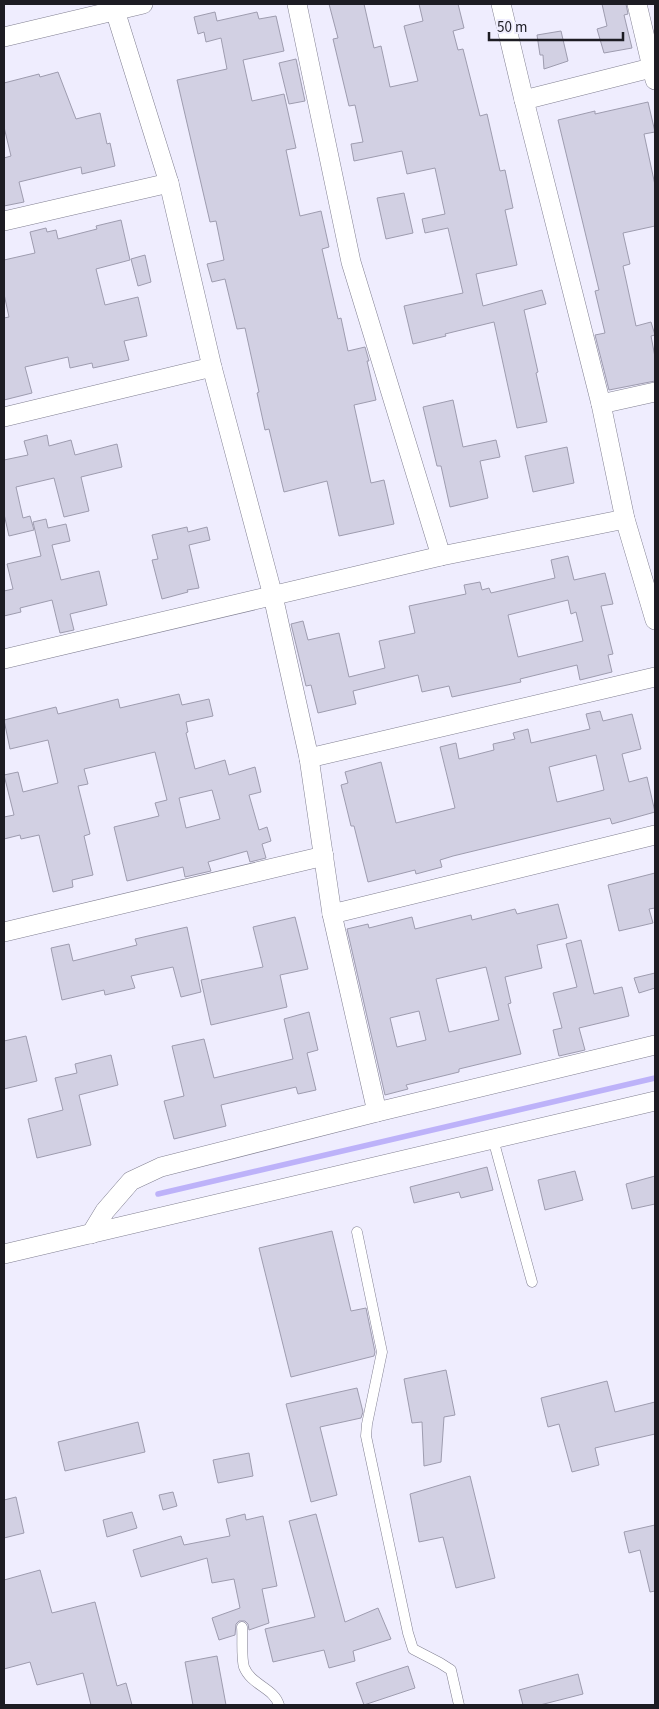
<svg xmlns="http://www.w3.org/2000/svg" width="659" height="1709" font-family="'Source Sans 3',sans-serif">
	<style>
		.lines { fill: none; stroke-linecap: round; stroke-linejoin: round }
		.stream { stroke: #bdb2f9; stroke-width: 5.5 }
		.building { fill: #d2d0e3; stroke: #9e9caf; fill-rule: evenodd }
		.service-casing { stroke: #828092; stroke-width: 11 }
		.minor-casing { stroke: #828092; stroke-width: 20 }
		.service { stroke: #fff; stroke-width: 10 }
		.minor { stroke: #fff; stroke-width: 19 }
	</style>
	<rect width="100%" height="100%" fill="#efedfe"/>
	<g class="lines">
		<polyline class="stream" points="158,1194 655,1078"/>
	</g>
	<g class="building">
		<polygon points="329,4 364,4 374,48 381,46 390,87 418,81 404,26 423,21 419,4 458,4 464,28 453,31 458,50 463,49 480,116 487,114 500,171 505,170 513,208 505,210 517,265 476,274 483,306 542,290 546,304 524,310 538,372 536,373 547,422 517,428 494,322 445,334 446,336 413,344 404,306 463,293 448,228 425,233 422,219 445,214 435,168 407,174 402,151 354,161 351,144 363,142 355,105 349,106 333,39 338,38"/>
		<polygon points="602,4 626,4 628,14 624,15 632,48 604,53 597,29 607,26"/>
		<polygon points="215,12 217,21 257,12 259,19 276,16 284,51 243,60 252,101 284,94 296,148 286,150 300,216 321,211 329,247 322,249 338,319 341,318 348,351 365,347 369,361 367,361 376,400 354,405 371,483 384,480 394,524 339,536 327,481 284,492 269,429 265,430 257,393 259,392 245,328 237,329 225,279 212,282 207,264 224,260 216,221 210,222 177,80 227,69 221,38 206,42 204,32 198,34 194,17"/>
		<polygon points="561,31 568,61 544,69 543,55 540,55 537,35"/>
		<polygon points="296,59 305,101 289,104 279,63"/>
		<polygon points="58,72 76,119 100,113 107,144 110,143 115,166 82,174 81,167 19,182 24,202 4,206 4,158 11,156 4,127 4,83 39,74 40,77"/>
		<polygon points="648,102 655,132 644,134 655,185 655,226 623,233 630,264 623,266 636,326 651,322 655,335 651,336 655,357 655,381 609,390 595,335 605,333 595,291 599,290 558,120 595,111 595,114"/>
		<polygon points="404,193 413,233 386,239 377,198"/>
		<polygon points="121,220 130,260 96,269 105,305 138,297 147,336 124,341 129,360 93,368 92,363 70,368 68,357 25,367 32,393 4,400 4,318 9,317 4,294 4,260 35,253 30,232 46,228 47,232 56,230 58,239 97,229 96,226"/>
		<polygon points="145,255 151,282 138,286 131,259"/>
		<polygon points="453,400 463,447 496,440 500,457 480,461 488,498 450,507 441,466 437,466 423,407"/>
		<polygon points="47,435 49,446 71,440 75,455 117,444 122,467 81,477 89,511 64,517 54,478 16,487 23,518 30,516 34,530 9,536 4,514 4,460 28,455 24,441"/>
		<polygon points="567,447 574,483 533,492 525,456"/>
		<polygon points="46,519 48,528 66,524 70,541 52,545 61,580 99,571 107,605 70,614 74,630 60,633 52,600 20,608 21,612 4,616 4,591 13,589 7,564 41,556 33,522"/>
		<polygon points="187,527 188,532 207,527 210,540 189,545 199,588 187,590 188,592 162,599 152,560 158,559 152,535"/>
		<path d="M568,556L574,580L605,573L613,604L601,606L613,654L608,655L612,672L580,680L577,665L520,679L521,682L452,697L449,686L422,692L418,675L353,691L356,704L318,713L311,685L306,686L291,624L303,621L308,640L339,633L349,677L385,668L379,641L415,633L409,606L466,594L464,585L480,582L482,590L489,588L491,593L555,578L551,560ZM568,600L571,614L576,612L583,641L518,657L508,615Z"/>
		<path d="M179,694L182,705L209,699L213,716L186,722L188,732L186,733L195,769L225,760L229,775L255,767L261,792L249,795L259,830L267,827L271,841L262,844L266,858L250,862L247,851L208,862L211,871L185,877L183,867L127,881L114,827L159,816L155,803L167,800L155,752L84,769L88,784L78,786L90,834L84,836L93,875L72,880L73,887L53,892L39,835L21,839L20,835L4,839V817L14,815L4,775L18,772L23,792L58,783L48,740L10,749L4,720L56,707L58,714L118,699L120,708ZM212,790L220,819L186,828L179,798Z"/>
		<path d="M600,711L603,721L632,714L641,749L622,754L629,782L647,777L655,812L612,824L610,818L453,856L440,860L442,867L416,874L415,870L368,882L354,826H351L341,785L348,783L345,772L381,762L396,823L455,808L440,747L456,743L459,759L494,750L493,744L515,739L513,733L528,729L531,743L590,729L586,714ZM596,755L604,790L557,802L549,767Z"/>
		<polygon points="655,873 655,908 649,909 653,923 619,931 608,885"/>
		<path d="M558,904L567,938L537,945L542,968L505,977L511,1003L508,1004L521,1054L459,1069V1072L406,1085L408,1089L385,1095L347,929L368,924L369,928L412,917L415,929L471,915L472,920L515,909L517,914ZM486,967L499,1020L449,1032L436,979ZM419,1011L426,1040L397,1047L390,1018Z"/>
		<polygon points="295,917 308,969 280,975 287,1007 211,1025 201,980 263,967 253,927"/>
		<polygon points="187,927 201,992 181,997 173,967 131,976 135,988 105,995 104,990 62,1000 51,948 69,944 73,961 137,945 135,939"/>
		<polygon points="581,940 594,994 622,987 629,1016 579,1028 585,1050 559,1056 553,1030 562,1028 553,993 577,987 566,944"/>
		<polygon points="655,973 655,988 639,993 634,978"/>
		<polygon points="309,1012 318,1050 307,1053 316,1090 298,1094 296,1087 221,1105 226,1126 174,1139 164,1101 184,1096 172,1046 204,1039 214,1078 293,1059 284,1019"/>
		<polygon points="26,1036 37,1081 4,1089 4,1041"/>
		<polygon points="111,1055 118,1085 79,1095 91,1145 37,1158 28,1119 63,1110 55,1078 77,1073 75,1064"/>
		<polygon points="487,1167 493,1190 461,1198 459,1192 414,1203 410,1187"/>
		<polygon points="575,1171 583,1200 545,1210 538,1180"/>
		<polygon points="655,1176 655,1204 632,1209 626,1184"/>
		<polygon points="332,1231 351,1311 366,1308 375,1352 374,1356 291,1377 259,1248"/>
		<polygon points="446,1370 455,1415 444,1417 441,1462 424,1466 422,1422 412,1423 404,1379"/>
		<polygon points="607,1381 615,1412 655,1402 655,1434 595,1448 599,1465 572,1472 559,1424 548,1427 541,1398"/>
		<polygon points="357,1388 363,1412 361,1418 320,1427 337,1495 311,1502 286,1404"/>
		<polygon points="138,1422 145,1452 65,1471 58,1442"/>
		<polygon points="249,1453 253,1476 218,1483 213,1460"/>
		<polygon points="470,1476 495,1578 456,1588 443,1537 419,1542 410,1494"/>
		<polygon points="173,1492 177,1506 163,1510 159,1495"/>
		<polygon points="16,1497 24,1533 4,1538 4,1500"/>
		<polygon points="132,1512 137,1528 107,1537 103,1520"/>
		<polygon points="245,1514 246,1520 263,1516 277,1586 262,1589 269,1623 249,1630 248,1624 245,1621 239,1621 236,1624 235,1635 219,1640 212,1618 240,1608 234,1579 212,1583 207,1558 141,1577 133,1550 181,1536 184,1545 230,1536 226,1519"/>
		<polygon points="316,1514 345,1622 378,1608 391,1639 353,1651 355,1661 329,1668 324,1650 273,1662 265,1629 315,1617 289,1521"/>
		<polygon points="655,1525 655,1591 650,1592 640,1550 629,1553 624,1532"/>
		<polygon points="40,1570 52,1613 95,1602 117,1686 126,1683 132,1705 91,1705 83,1673 37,1685 30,1662 4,1669 4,1580"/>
		<polygon points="217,1656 226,1705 193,1705 185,1662"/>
		<polygon points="408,1666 415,1688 364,1705 356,1683"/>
		<polygon points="578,1674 583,1694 540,1705 523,1705 519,1690"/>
	</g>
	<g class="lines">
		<defs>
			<g id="service">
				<polyline points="493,1139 532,1282"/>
				<polyline points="357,1232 382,1352 367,1424 366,1436 408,1633 413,1649 440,1663 451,1670 459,1705"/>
				<path d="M242,1627C243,1637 241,1657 244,1667C251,1685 274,1688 279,1705"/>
			</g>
			<g id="minor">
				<polyline points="113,4 169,183 212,367 273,596 309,758 332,914 377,1112"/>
				<polyline points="297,4 351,262 441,556"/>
				<polyline points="501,4 524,100 601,404 625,519 655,620"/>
				<polyline points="637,4 655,80"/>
				<polyline points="4,37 143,4"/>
				<polyline points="524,100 655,67"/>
				<polyline points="4,221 169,183"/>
				<polyline points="601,404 655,392"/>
				<polyline points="4,417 212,367"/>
				<polyline points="4,659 441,556 625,519"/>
				<polyline points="309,758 655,677"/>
				<polyline points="332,914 655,835"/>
				<polyline points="4,932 324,856"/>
				<polyline points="91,1234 105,1211 131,1181 161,1167 377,1112 655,1045"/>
				<polyline points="4,1254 655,1101"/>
			</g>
		</defs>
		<use href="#service" class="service-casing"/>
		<use href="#minor" class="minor-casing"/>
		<use href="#service" class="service"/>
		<use href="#minor" class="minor"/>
	</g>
	<rect width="659" height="1709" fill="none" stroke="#1d1c23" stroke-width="10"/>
	<path d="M489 32v8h134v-8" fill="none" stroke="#1d1c23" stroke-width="2.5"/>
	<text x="497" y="32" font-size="15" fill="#1d1c23" stroke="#efedfe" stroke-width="4" paint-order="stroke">50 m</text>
</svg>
